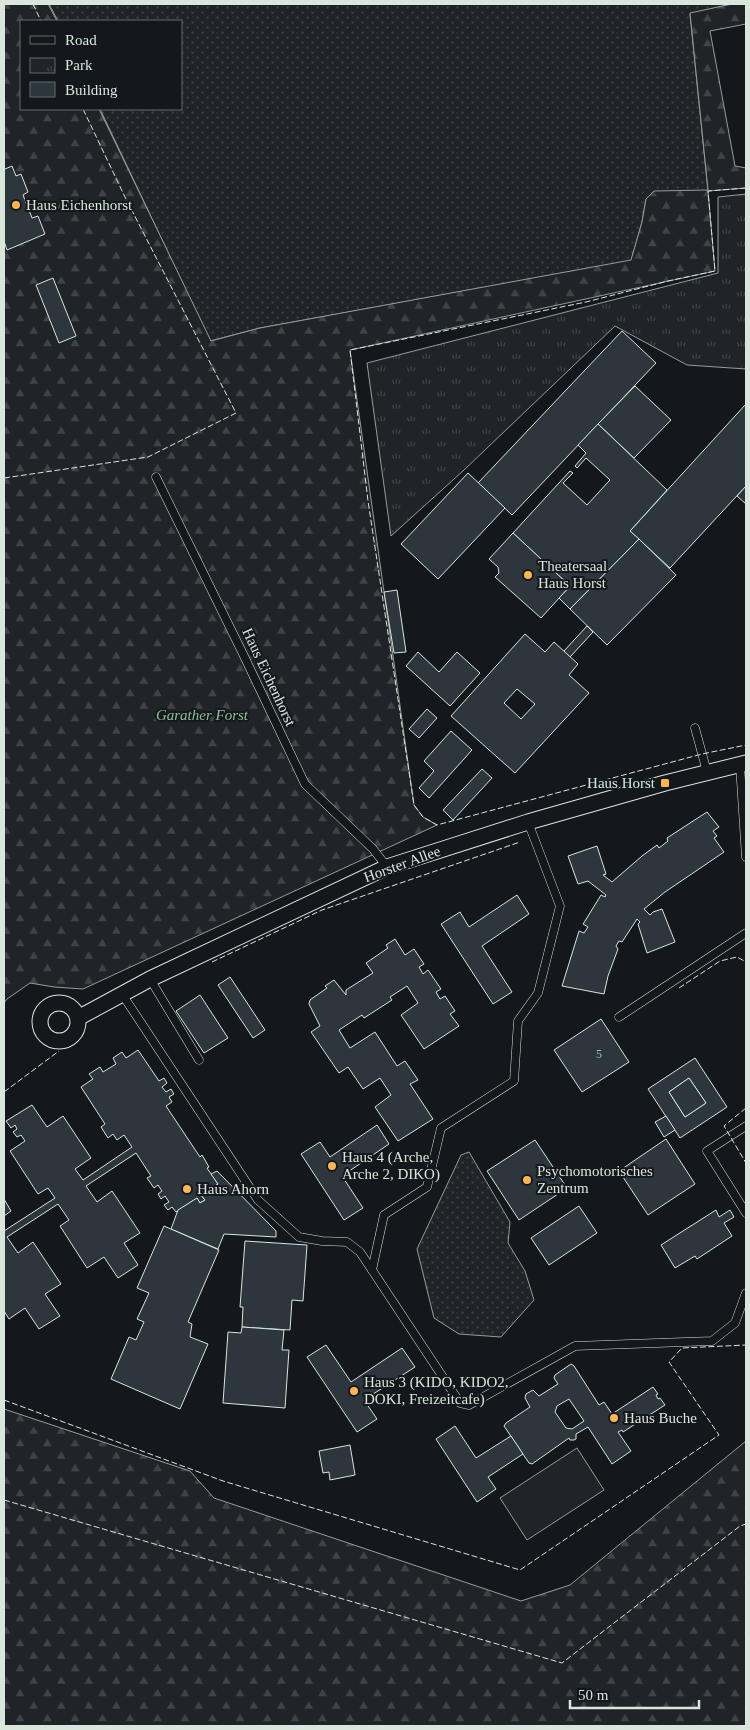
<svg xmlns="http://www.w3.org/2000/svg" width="750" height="1730" font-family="Georgia,serif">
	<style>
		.grass { fill: url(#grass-dots); stroke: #939e99 }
		.forest { fill: url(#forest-firs); stroke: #939e99 }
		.park { fill: url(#park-tufts); stroke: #939e99 }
		.pitch { fill: #202428; stroke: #939e99 }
		.building { fill: #2c363c; stroke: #d8e6dc; fill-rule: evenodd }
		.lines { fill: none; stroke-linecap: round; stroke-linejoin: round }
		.service-casing { stroke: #d8e6dc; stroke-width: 9 }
		.minor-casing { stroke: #d8e6dc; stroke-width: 17 }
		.service { stroke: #14181c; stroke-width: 8 }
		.minor { stroke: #14181c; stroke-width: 15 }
		.fence { stroke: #d8e6dc; stroke-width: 1; stroke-dasharray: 6 2.5; stroke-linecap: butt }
		.poi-dot { fill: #ffb74d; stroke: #14181c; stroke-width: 2 }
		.labels { text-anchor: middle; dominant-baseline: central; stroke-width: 4; stroke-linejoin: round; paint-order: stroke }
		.number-label { font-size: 12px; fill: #adbab4 }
		.poi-label { font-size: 15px; fill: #d8e6dc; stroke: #14181c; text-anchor: start }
		.street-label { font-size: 15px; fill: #d8e6dc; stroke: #14181c }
		.park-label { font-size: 15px; font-style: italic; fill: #8ac095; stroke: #14181c }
	</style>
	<defs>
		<pattern id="grass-dots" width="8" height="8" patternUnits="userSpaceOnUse" patternTransform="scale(1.25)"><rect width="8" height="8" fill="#202428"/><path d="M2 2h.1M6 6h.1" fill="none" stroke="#404447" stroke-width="1.8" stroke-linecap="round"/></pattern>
		<pattern id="forest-firs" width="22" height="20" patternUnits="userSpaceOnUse" patternTransform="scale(1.25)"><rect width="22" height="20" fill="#202428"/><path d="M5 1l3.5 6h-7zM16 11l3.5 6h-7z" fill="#404447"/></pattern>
		<pattern id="park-tufts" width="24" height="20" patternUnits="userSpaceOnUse" patternTransform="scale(1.25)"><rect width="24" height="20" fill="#202428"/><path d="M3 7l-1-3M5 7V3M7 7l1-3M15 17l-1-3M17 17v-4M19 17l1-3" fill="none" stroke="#404447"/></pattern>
	</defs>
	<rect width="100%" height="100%" fill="#14181c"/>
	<g class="grass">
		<polygon points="49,4 732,4 690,14 708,191 646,199 642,222 631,261 260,328 210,341 100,109 181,109 181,21 58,21"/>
		<polygon points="469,1152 510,1222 508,1243 525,1271 534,1300 501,1337 459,1334 434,1318 417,1249 461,1155"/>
	</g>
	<g class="forest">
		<polygon points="4,4 48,4 57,21 21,21 21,109 99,109 211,341 260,328 631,260 642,222 646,199 654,191 708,190 690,13 732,4 746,4 746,24 710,31 735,166 746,168 746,188 708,191 715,271 350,350 414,805 423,817 437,825 83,989 54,987 30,983 7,999 4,1003"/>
		<polygon points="4,1409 190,1471 214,1498 521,1601 570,1585 746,1441 746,1726 4,1726"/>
	</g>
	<polygon class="park" points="746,194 746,369 687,365 615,326 464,470 391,536 367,363 718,273 718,197"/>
	<polygon class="pitch" points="577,1448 604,1490 527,1540 500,1498"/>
	<g class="building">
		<polygon points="12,166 16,176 21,174 28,192 23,195 32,218 38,216 45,234 7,250 4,241 4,168 5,169"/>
		<polygon points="53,278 76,336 59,343 36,285"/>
		<polygon points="622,331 656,363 512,515 478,483"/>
		<polygon points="635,386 671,420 634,458 598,424"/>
		<polygon points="746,404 746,486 670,568 630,531"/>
		<polygon points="598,424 667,490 630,531 639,539 570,609 559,598 570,586 513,533 570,471 573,473 563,483 587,505 610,480 586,458 577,468 575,466 586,453 578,445"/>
		<polygon points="468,473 505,508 438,579 401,544"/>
		<polygon points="746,486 746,504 737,496"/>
		<polygon points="513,533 570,586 541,618 495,577 499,573 498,567 489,559"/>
		<polygon points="639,539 676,575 607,645 570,609"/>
		<polygon points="397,590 406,652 394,653 384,592"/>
		<polygon points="587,626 593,632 570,657 564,651"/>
		<path d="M525,634L545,652L554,642L578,664L569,675L589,693L515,773L451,716ZM517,689L535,704L521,719L504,703Z"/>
		<polygon points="418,652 439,672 457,652 480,673 450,706 406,666"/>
		<polygon points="427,709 437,718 419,738 409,729"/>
		<polygon points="451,731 472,750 429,798 419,788 434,771 424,761"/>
		<polygon points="482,769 492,778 453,820 443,810"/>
		<polygon points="707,812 719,827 713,831 717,836 714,838 724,852 665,892 644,909 650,915 653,912 662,909 675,942 647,953 638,924 640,922 637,919 622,942 619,941 616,946 618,949 608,976 604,994 562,986 579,931 584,933 588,927 583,924 585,921 601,895 605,897 606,895 588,881 578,884 568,856 597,846 606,874 603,875 612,882 642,856 657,845 659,848 668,841 667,838"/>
		<polygon points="517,895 529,914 482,946 512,992 493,1004 441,924 460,912 469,927"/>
		<polygon points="395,939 405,955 414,949 424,964 419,967 423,974 428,970 441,989 436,992 440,999 445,996 455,1011 450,1014 459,1026 424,1049 401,1015 418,1003 407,986 390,997 392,1000 364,1018 362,1015 339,1030 350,1048 375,1032 397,1066 405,1061 418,1080 410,1084 433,1119 398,1141 375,1107 391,1095 380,1078 363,1089 348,1067 339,1073 311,1032 320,1026 309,1004 310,1000 327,988 325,986 334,980 346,995 346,990 373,973 366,963 388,948 386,945"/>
		<polygon points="230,977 265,1030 253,1038 218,985"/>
		<polygon points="200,995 228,1038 204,1053 176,1011"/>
		<polygon points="601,1019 629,1062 582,1092 554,1050"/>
		<polygon points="138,1050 159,1081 164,1078 167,1083 162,1087 166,1092 171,1089 174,1094 169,1097 172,1102 166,1106 200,1157 202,1155 209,1167 207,1168 218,1184 212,1188 215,1192 210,1196 207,1191 201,1195 205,1200 200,1203 197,1198 176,1212 172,1207 168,1210 164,1205 169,1202 165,1196 161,1199 158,1194 162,1191 158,1185 154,1188 147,1178 151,1176 136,1153 86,1186 97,1202 112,1191 140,1233 124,1243 138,1265 118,1278 104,1257 87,1268 60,1226 69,1220 58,1204 7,1237 18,1253 33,1242 61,1284 45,1294 60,1316 39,1329 25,1308 9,1319 4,1311 4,1231 55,1198 48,1188 38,1194 10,1151 25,1141 21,1135 17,1137 13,1132 17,1129 15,1125 11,1128 6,1121 32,1105 47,1127 63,1116 91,1158 75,1169 83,1180 132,1147 124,1135 117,1140 113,1134 108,1138 101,1127 105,1124 81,1087 93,1079 89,1074 100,1067 103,1072 116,1064 113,1058 122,1052 126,1058"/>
		<path d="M695,1058L727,1107L680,1138L648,1089ZM689,1078L706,1103L685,1117L669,1092Z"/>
		<polygon points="689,1078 706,1103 685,1117 669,1092"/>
		<polygon points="666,1116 675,1130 664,1137 655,1122"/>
		<polygon points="377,1125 389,1144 342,1176 363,1208 344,1220 301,1154 320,1142 330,1157"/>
		<polygon points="666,1139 695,1184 648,1215 619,1171"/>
		<polygon points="535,1140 567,1188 519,1220 487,1171"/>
		<polygon points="217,1171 276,1231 276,1237 224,1234 218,1249 171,1229 178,1210 197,1198 200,1203 205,1200 201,1195 207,1191 210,1196 215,1192 212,1188 218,1184 211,1174"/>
		<polygon points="4,1199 11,1211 4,1216"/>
		<polygon points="579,1206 597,1233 549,1265 531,1238"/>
		<polygon points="716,1210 719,1217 730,1210 734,1217 724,1223 732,1236 697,1259 695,1256 675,1268 661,1245"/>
		<polygon points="164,1226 219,1250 188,1322 192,1324 190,1337 208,1344 180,1409 111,1379 129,1337 136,1340 144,1322 137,1319 149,1293 137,1288"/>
		<polygon points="245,1241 307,1245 303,1301 292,1300 290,1330 242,1327 243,1307 240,1307"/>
		<polygon points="242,1327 284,1330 282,1350 289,1350 285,1408 223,1403 228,1332 241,1333"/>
		<polygon points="326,1345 351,1382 402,1348 415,1367 364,1400 377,1419 357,1432 307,1357"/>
		<path d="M571,1364L574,1366L599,1405L604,1402L612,1414L653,1387L658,1394L656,1395L658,1399L660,1398L665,1405L623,1432L622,1430L618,1432L631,1451L612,1464L588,1427L576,1434V1439L574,1440H570L569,1438L532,1464L529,1463L504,1426L506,1423L530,1407L525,1398L526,1394L533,1390L539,1396L558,1384L554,1378L555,1375ZM569,1399L584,1421L572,1429L566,1428L555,1412L557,1406Z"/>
		<polygon points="455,1426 476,1458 511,1436 523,1454 488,1477 496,1489 477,1502 436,1439"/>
		<polygon points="350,1445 355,1475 330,1480 329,1472 323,1473 319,1451"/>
	</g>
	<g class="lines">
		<defs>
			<g id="service">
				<polyline points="156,477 244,656 305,784 373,849 387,867"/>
				<polyline points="695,728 707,772"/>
				<polyline points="740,765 746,857"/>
				<polyline points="528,822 560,906 538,993 518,1021 514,1081 441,1128 427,1187 384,1215 372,1270 460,1403 469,1405 575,1346 712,1341 735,1323 746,1293"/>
				<polyline points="150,979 199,1060"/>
				<polyline points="122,994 258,1200 299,1237 322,1241 347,1242 360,1252 372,1270"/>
				<polyline points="619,1017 746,933"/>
				<polyline points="746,1126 707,1151 746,1213"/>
			</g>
			<g id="minor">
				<circle cx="59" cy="1022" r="19"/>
				<polyline points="78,1018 150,979 387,867 528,822 665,783 746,763"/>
			</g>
		</defs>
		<use href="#service" class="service-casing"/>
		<use href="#minor" class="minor-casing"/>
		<use href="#service" class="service"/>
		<use href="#minor" class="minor"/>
		<g class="fence">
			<polyline points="33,4 41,21"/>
			<polyline points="746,188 708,191 715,271 668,281 586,302 350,350 368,501 414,805 423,817 437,825 702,754 746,745"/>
			<polyline points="4,478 148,457 236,413 125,197 83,109"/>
			<polyline points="212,962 322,910 520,842"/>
			<polyline points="679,988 720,961 737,957 746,962"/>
			<polyline points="4,1092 59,1051"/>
			<polyline points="746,1108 724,1126 746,1163"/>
			<polyline points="4,1400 223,1481 520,1570 719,1435 669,1362 682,1348 746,1345"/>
			<polyline points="4,1500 562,1663 740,1526 746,1524"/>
		</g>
	</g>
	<g class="poi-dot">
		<circle cx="16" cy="205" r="5"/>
		<circle cx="528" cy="575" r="5"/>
		<rect x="660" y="778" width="10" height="10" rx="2.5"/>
		<circle cx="332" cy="1166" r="5"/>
		<circle cx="527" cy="1180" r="5"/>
		<circle cx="187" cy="1189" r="5"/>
		<circle cx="354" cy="1391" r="5"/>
		<circle cx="614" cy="1418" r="5"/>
	</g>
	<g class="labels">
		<g class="number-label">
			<text x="599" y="1054">5</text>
		</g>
		<g class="poi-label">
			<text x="26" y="205">Haus Eichenhorst</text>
			<text x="538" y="566">Theatersaal<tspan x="538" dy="17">Haus Horst</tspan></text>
			<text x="655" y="783" text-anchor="end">Haus Horst</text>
			<text x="342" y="1157">Haus 4 (Arche,<tspan x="342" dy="17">Arche 2, DIKO)</tspan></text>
			<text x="537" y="1171">Psychomotorisches<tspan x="537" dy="17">Zentrum</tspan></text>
			<text x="197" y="1189">Haus Ahorn</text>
			<text x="364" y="1382">Haus 3 (KIDO, KIDO2,<tspan x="364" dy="17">DOKI, Freizeitcafe)</tspan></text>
			<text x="624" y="1418">Haus Buche</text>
		</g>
		<g class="street-label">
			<text transform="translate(269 677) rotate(65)">Haus Eichenhorst</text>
			<text transform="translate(402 864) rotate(-20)">Horster Allee</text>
		</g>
		<g class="park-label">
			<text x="202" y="715">Garather Forst</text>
		</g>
	</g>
	<rect width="750" height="1730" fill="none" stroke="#d8e6dc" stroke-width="10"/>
	<rect x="20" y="20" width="162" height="90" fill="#14181c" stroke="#626a69"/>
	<rect x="30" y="36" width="25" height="8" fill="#14181c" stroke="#626a69"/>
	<text x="65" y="45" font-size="15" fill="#d8e6dc">Road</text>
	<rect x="30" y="58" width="25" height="15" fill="url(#park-tufts)" stroke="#626a69"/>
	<text x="65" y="70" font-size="15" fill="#d8e6dc">Park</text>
	<rect x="30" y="82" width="25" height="15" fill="#2c363c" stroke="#626a69"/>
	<text x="65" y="95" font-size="15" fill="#d8e6dc">Building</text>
	<path d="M570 1700v8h129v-8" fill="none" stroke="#d8e6dc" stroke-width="2.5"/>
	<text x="578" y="1700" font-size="15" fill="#d8e6dc" stroke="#14181c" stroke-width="4" paint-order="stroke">50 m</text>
</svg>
